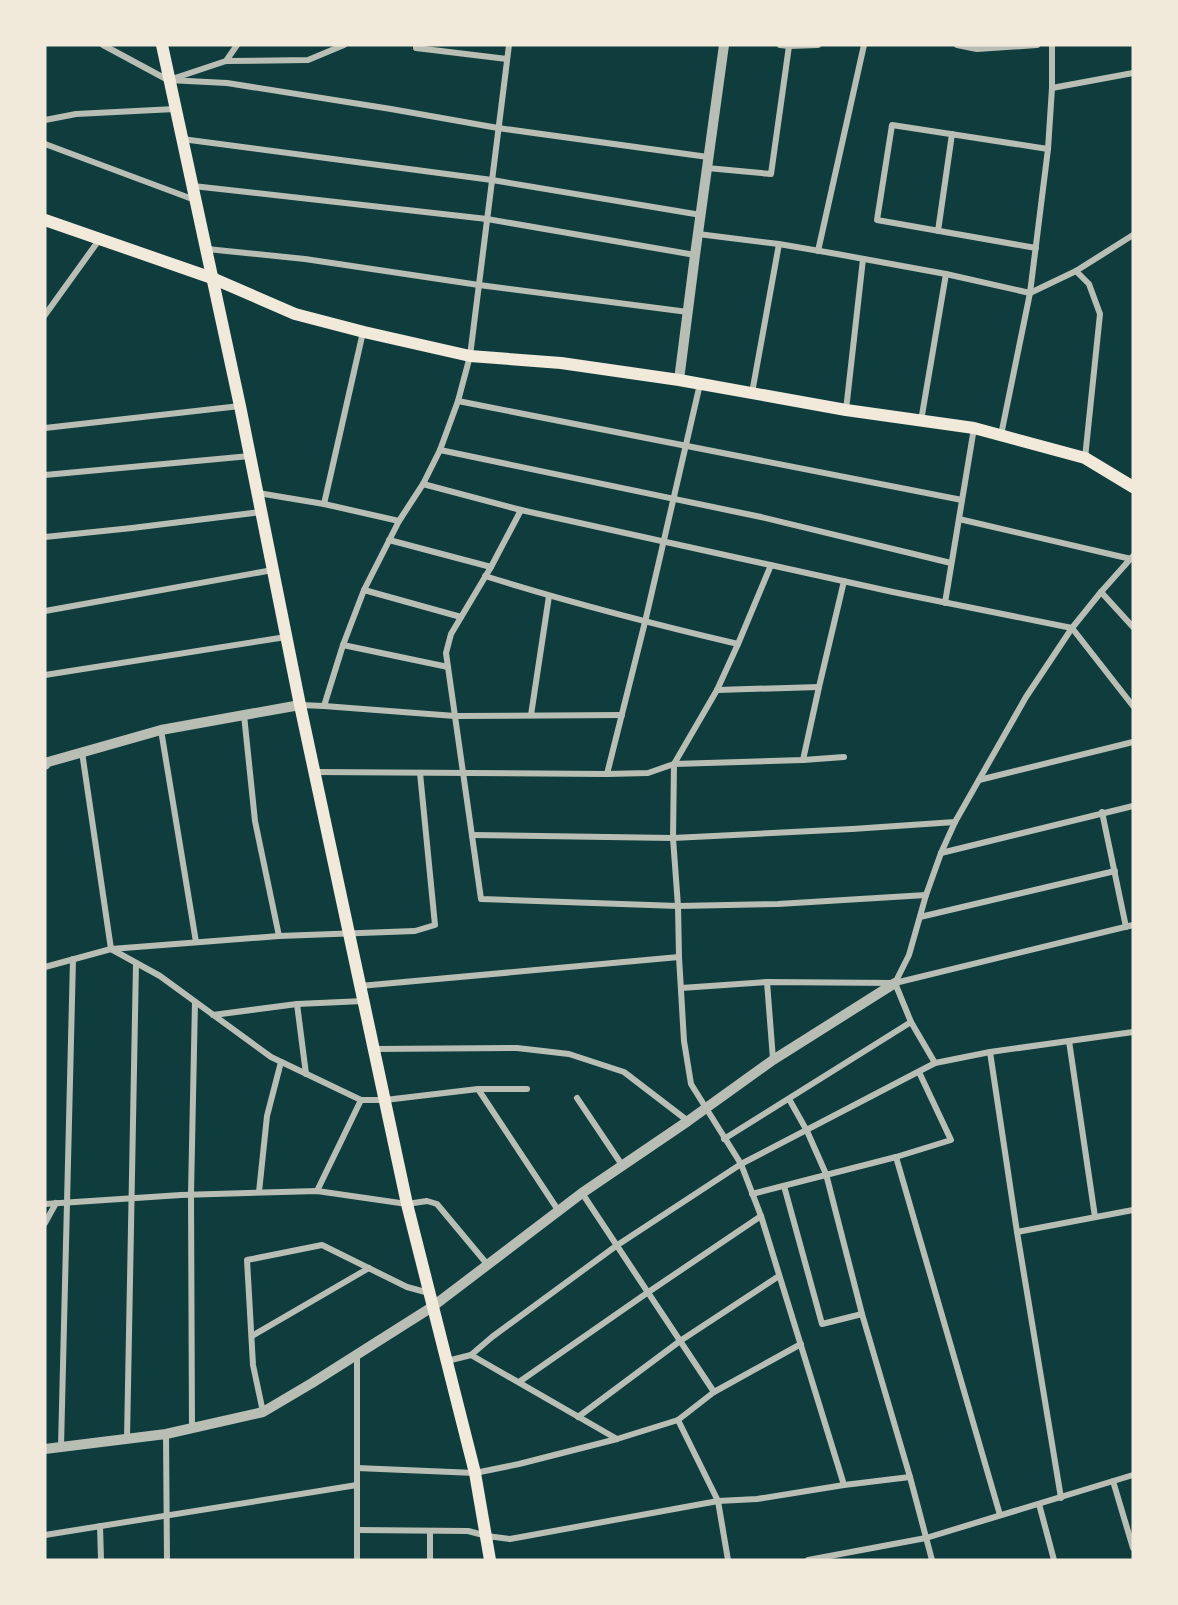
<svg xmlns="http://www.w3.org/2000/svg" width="1178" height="1605" font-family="Helvetica,sans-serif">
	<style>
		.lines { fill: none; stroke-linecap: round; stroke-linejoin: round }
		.minor { stroke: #b8beb3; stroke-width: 6 }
		.tertiary { stroke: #b8beb3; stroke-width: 10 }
		.secondary { stroke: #f1e9da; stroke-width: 12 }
	</style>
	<rect width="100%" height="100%" fill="#0f3d3e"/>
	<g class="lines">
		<g class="minor">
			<polyline points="103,45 168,80 227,83 391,109 498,128 708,157"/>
			<polyline points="416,45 416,48 507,59"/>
			<polyline points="780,45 789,46 818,45"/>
			<polyline points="957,45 977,49 1037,45"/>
			<polyline points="226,61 237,45"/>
			<polyline points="172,79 226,61 308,60 344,45"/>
			<polyline points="1052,88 1133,73"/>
			<polyline points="45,120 76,114 175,109"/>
			<polyline points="182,139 492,180 701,215"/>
			<polyline points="45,144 195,200"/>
			<polyline points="707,168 771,174 789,46"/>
			<polyline points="193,186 487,219 695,255"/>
			<polyline points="938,231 952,134"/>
			<polyline points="698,234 779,244 837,254 946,274 1030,293 1076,271 1133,235"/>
			<polyline points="1036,248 877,220 892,125 1048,149"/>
			<polyline points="207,249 305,259 479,285 688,312"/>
			<polyline points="818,251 864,45"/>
			<polyline points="1076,271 1089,284 1100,314 1085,458"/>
			<polyline points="45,315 99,240"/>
			<polyline points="752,393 779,244"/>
			<polyline points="458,401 962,500"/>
			<polyline points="846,410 863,259"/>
			<polyline points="921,421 946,274"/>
			<polyline points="45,428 240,406"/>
			<polyline points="1001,435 1030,293 1048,149 1052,88 1052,45"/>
			<polyline points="440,450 761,517 951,563"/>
			<polyline points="45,475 250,456"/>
			<polyline points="423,484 521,510 893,592 1072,628 1133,706"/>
			<polyline points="258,493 324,504 399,521"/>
			<polyline points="324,504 363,332"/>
			<polyline points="521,510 491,567 451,634 446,653 481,899 678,906 778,904 926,895"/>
			<polyline points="959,519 1131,559"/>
			<polyline points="45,537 132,528 261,512"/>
			<polyline points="389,540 491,567"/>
			<path d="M485,576C568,602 653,624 738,644"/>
			<polyline points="364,590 461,617"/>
			<polyline points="1101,592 1133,627"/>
			<polyline points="945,603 974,428"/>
			<polyline points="45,611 273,570"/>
			<polyline points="343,645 448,667"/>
			<polyline points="45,675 286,637"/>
			<polyline points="717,690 819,687"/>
			<polyline points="300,705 324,706 343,645 364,590 399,521 423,484 440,450 458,401 470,356 509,45"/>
			<polyline points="324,706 455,716 622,715"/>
			<polyline points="244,715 255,821 279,936"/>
			<polyline points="531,715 549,596"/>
			<polyline points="161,730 196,942"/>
			<polyline points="82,752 111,949 160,976 271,1057 361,1100 385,1100 478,1089 558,1210"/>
			<polyline points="803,760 819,687 844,581"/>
			<polyline points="315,772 607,774 648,773 674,764 717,690 738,644 771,565"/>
			<polyline points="607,774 645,622 700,384"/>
			<polyline points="979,780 1133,742"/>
			<polyline points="1102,812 1126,927"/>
			<polyline points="472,835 673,838 852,829 955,822"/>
			<polyline points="941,853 1133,806"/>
			<polyline points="920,917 1115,871"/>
			<polyline points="45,967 111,949 279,936 415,931 435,925 420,773"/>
			<polyline points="767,982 773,1059"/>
			<polyline points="895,983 909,955 926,895 941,853 955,822 1026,697 1072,628 1101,592 1133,556"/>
			<polyline points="895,983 911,1022 935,1063"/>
			<polyline points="360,986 679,957"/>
			<polyline points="681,988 767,982 895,983 1133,925"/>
			<polyline points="297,1004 306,1074"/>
			<polyline points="213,1015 297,1004 364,1001"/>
			<polyline points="1069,1041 1095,1217"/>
			<polyline points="374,1049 517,1048 569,1054 624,1072 688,1121"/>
			<polyline points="990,1052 1017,1232 1061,1498"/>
			<polyline points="478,1089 527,1089"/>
			<polyline points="577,1098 622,1165"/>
			<polyline points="789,1099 807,1131 826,1174 862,1314 910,1477 932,1560"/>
			<polyline points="724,1139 911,1022"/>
			<polyline points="896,1157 1000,1515"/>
			<polyline points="784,1186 822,1324 862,1314"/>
			<polyline points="317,1191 361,1100"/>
			<polyline points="259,1192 267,1116 281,1062"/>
			<polyline points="582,1193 714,1392"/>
			<polyline points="752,1194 896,1157 951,1140 919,1072"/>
			<polyline points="45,1204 181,1195 317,1191 407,1204 427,1201 437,1204 487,1264"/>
			<polyline points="45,1223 56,1203"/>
			<polyline points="1017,1232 1133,1210"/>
			<polyline points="252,1336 369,1268"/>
			<polyline points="471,1355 492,1337 616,1246 741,1164 935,1063 990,1052 1133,1032"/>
			<polyline points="447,1361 471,1355 617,1439"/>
			<polyline points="519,1382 647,1293 761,1216"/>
			<polyline points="263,1412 253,1365 247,1260 322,1245 407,1287 429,1293"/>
			<polyline points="578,1417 680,1341 779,1276"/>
			<polyline points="678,1420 718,1501 728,1560"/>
			<polyline points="192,1429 191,1194 195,1002"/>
			<polyline points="166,1434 167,1560"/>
			<polyline points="127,1439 136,963"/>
			<polyline points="61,1447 73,959"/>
			<polyline points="357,1468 475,1473 519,1464 617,1439 678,1420 714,1392 801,1344"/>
			<polyline points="1113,1481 1133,1548"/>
			<polyline points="844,1485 761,1216 741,1164 691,1084 684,1041 679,957 678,906 673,838 674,764 803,760 844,757"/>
			<polyline points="1039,1504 1054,1560"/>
			<polyline points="100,1526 101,1560"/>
			<polyline points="357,1530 468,1531 487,1536 510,1539 718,1501 757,1499 844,1485 910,1477"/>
			<polyline points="430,1532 430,1560"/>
			<polyline points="45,1535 357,1485"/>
			<polyline points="357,1560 357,1355"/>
			<polyline points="808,1560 926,1538 1133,1475"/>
		</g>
		<g class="tertiary">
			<polyline points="679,380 695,255 724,45"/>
			<polyline points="45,765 48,762 161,730 300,705"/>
			<polyline points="45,1449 166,1434 263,1412 312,1383 432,1307 582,1193 688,1121 773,1060 895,983"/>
		</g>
		<g class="secondary">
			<polyline points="162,45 240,406 300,705 407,1204 475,1473 490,1560"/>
			<polyline points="45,220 212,278 295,314 364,332 470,356 561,363 679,380 846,410 974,428 1085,458 1133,487"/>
		</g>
	</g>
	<rect width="1178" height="1605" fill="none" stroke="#f1e9da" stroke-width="93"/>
</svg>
